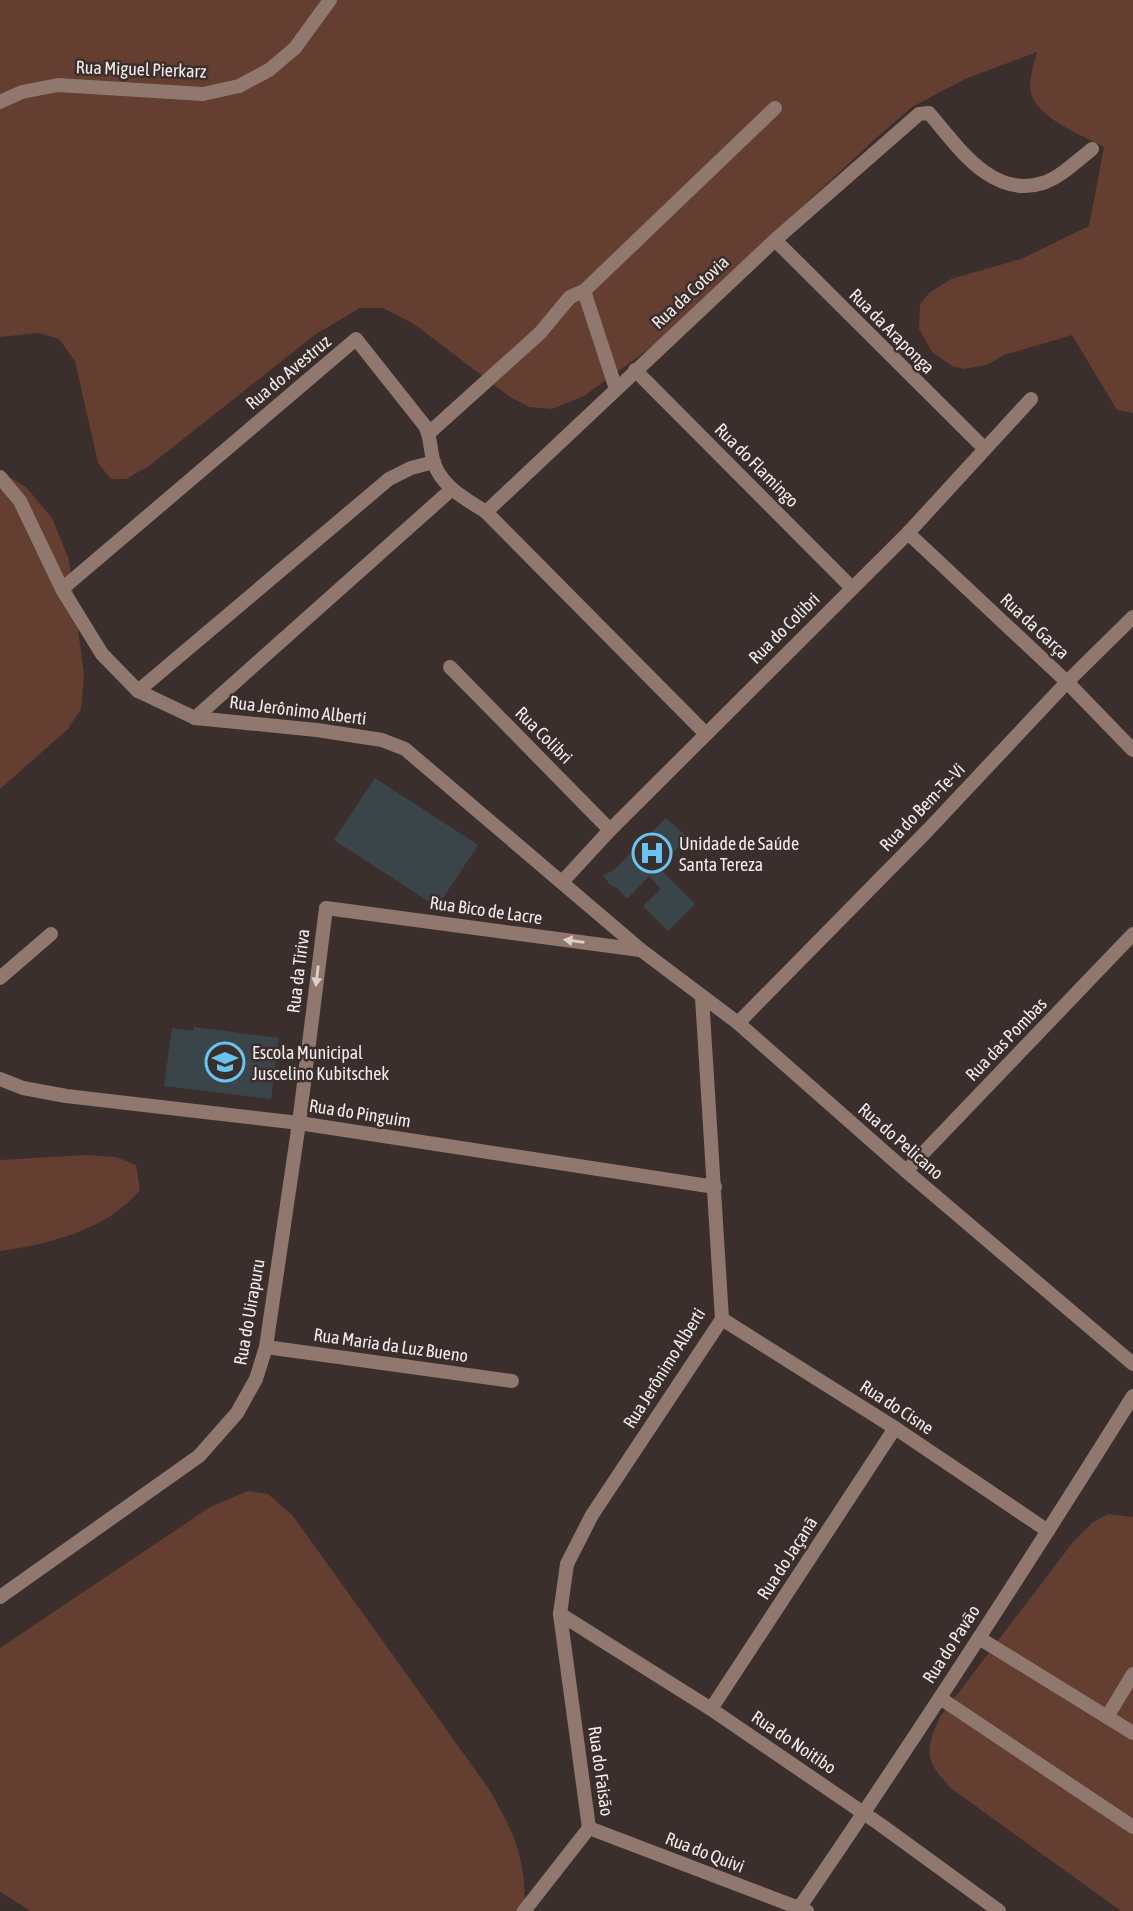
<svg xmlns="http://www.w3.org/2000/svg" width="1133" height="1911" font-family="'Asap Condensed',sans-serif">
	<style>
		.green { fill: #633e31 }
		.building { fill: #3a454a }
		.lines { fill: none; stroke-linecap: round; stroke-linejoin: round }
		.minor { stroke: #90786f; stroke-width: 14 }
		.oneway { fill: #dacfcb }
		.labels { text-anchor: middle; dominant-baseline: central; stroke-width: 5; stroke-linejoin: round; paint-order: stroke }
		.street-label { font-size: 18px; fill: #f3ecea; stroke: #3a2f2c }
		.poi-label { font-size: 18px; fill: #f3ecea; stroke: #3a2f2c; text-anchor: start }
	</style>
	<rect width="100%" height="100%" fill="#3a2f2c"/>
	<g class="green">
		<path d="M0,0H1133V413L1117,410L1072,335L1004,355L987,365L964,369L952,366L932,352L919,329L920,304L929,293L951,279L1021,259L1089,226L1104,147C1083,136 1040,119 1032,96C1027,82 1034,65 1037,52L965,79L912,107L876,138L653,346L584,396L552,409L529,407L510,397L414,324L383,308H360L316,334L149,466L126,479H111L98,463L75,361L59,339L39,333L0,337Z"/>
		<polygon points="0,472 26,487 52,518 69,560 84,675 81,709 68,729 0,789"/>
		<path d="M86,1155L116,1157L136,1165L140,1190C109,1229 47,1245 0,1251V1160Z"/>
		<path d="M248,1491L268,1494L293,1516L489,1789C514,1833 527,1859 524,1911H31L0,1892V1648L210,1507Z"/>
		<path d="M1108,1514L1133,1517V1911H1121L952,1789C925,1762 924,1751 940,1717L1073,1542L1093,1522Z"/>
	</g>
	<g class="building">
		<polygon points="375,778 478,845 437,907 334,840"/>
		<polygon points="666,818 688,838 658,867 695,904 668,931 643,906 661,889 649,876 627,899 617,888 610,885 603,875 613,871"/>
		<polygon points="194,1027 279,1038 271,1099 164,1086 172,1028 193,1031"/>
	</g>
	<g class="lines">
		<g class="minor">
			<polyline points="0,102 22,92 58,85 203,94 239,86 269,70 295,48 330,0"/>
			<polyline points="775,240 984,448"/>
			<polyline points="635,370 851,587"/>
			<polyline points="616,389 584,291 775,108"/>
			<polyline points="429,433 540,333 570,297 584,291"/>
			<polyline points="0,477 20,501 62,589 102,654 138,691 195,718 317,730 382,740 405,749 641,950 738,1023 906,1171 1133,1364"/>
			<path d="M486,512L775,240L919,114L929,113C958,147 992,199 1043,183C1061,177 1078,160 1092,149"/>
			<polyline points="908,533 1067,682 1133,750"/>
			<path d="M62,589L356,339L425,426C431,437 430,451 434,463C442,487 466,499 486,512L706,734"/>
			<polyline points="450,667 610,830"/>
			<polyline points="138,691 389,479 411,468 434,462"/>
			<polyline points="195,718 452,489"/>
			<polyline points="562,882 610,830 908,533 1031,399"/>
			<polyline points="0,978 51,934"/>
			<polyline points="738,1023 928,830 1067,682 1133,617"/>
			<polyline points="0,1079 23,1088 66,1096 299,1123 715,1187"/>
			<polyline points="906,1171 1133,934"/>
			<polyline points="722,1319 895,1428 1048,1531"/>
			<polyline points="266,1347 512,1381"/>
			<polyline points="0,1597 199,1456 237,1413 256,1379 266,1347 299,1123 326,908 640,950"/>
			<polyline points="560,1614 711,1709 881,1825 999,1911"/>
			<polyline points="979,1638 1133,1733"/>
			<polyline points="940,1698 1133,1827"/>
			<polyline points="711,1709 895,1428"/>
			<polyline points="1107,1717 1133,1674"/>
			<polyline points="589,1828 807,1911"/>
			<polyline points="524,1911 589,1828 560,1614 567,1564 592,1515 722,1319 702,997"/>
			<path d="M797,1911C913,1742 1024,1570 1133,1396"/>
		</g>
	</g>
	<defs><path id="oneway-solid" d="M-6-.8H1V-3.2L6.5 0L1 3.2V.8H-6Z" transform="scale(1.75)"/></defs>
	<g class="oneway">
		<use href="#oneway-solid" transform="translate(574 941) rotate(-172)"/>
		<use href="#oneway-solid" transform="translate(317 976) rotate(97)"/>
	</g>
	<defs>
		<symbol id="hospital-ring" viewBox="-11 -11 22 22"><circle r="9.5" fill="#3a2f2c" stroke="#67c4f0" stroke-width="1.5"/><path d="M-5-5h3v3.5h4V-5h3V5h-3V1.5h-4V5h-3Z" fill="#67c4f0"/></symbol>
		<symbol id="school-ring" viewBox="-11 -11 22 22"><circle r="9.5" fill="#3a2f2c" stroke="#67c4f0" stroke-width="1.5"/><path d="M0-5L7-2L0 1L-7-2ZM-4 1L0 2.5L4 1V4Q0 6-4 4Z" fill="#67c4f0"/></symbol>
	</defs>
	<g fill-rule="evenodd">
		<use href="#hospital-ring" x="630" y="831" width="44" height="44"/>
		<use href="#school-ring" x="203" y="1040" width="44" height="44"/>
	</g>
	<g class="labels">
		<g class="street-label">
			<text transform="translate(141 69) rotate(2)">Rua Miguel Pierkarz</text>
			<text transform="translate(690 292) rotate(-43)">Rua da Cotovia</text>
			<text transform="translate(892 331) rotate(45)">Rua da Araponga</text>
			<text transform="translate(288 372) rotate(-40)">Rua do Avestruz</text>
			<text transform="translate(757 465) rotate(45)">Rua do Flamingo</text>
			<text transform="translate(1035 626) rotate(43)">Rua da Garça</text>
			<text transform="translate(784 628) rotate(-45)">Rua do Colibri</text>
			<text transform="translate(298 710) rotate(7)">Rua Jerônimo Alberti</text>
			<text transform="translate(544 735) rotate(45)">Rua Colibri</text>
			<text transform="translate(922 807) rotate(-46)">Rua do Bem-Te-Vi</text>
			<text transform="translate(486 910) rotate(8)">Rua Bico de Lacre</text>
			<text transform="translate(298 971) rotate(-83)">Rua da Tiriva</text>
			<text transform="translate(1006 1039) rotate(-46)">Rua das Pombas</text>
			<text transform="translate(360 1113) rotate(9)">Rua do Pinguim</text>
			<text transform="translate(901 1141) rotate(41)">Rua do Pelicano</text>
			<text transform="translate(249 1312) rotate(-80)">Rua do Uirapuru</text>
			<text transform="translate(391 1345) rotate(8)">Rua Maria da Luz Bueno</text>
			<text transform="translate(664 1368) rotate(-58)">Rua Jerônimo Alberti</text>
			<text transform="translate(897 1407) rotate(33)">Rua do Cisne</text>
			<text transform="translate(787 1558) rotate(-57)">Rua do Jaçanã</text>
			<text transform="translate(951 1644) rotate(-57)">Rua do Pavão</text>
			<text transform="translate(794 1742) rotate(34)">Rua do Noitibo</text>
			<text transform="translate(601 1771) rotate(82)">Rua do Faisão</text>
			<text transform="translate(705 1852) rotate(21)">Rua do Quivi</text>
		</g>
		<g class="poi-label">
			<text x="679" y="843">Unidade de Saúde<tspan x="679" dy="21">Santa Tereza</tspan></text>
			<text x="252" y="1052">Escola Municipal<tspan x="252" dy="21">Juscelino Kubitschek</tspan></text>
		</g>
	</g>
</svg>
